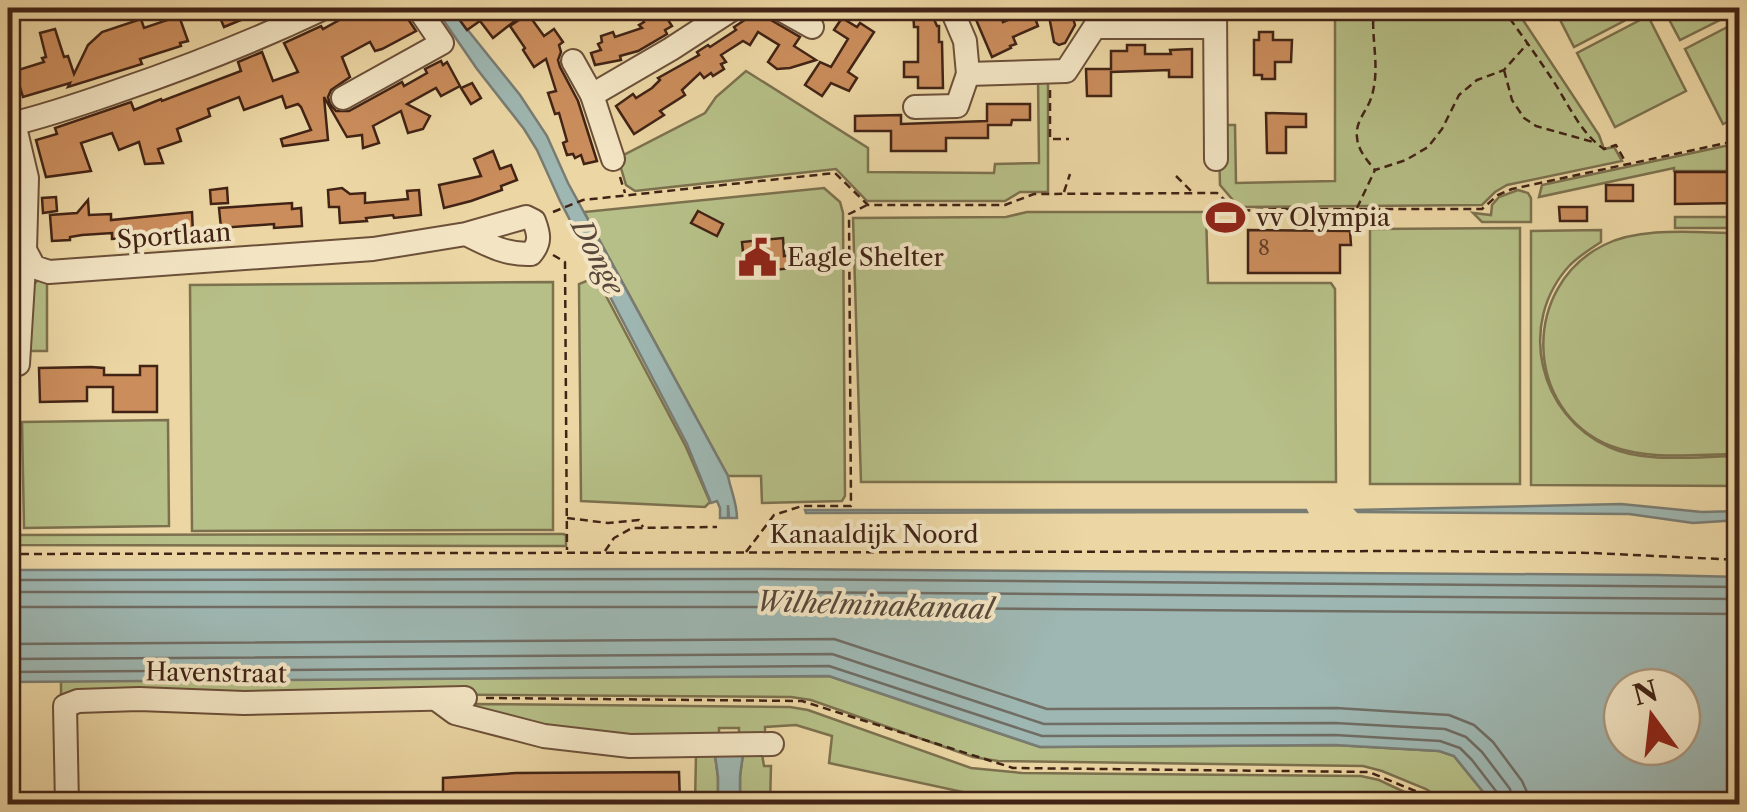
<svg xmlns="http://www.w3.org/2000/svg" width="1747" height="812" font-family="'Libre Caslon Text',serif">
	<style>
		.green { fill: #b6bf87; stroke: #7c714e; stroke-width: 2.5 }
		.water { fill: #9eb7b2; stroke: #797c73; stroke-width: 2.5; fill-rule: evenodd }
		.lines { fill: none; stroke-linecap: round; stroke-linejoin: round }
		.shore { stroke: #706d64; stroke-width: 2.5 }
		.building { fill: #cb8d5c; stroke: #412315; stroke-width: 2.5 }
		.minor-casing { stroke: #6c5039; stroke-width: 26 }
		.path { stroke: #412315; stroke-width: 2.5; stroke-dasharray: 8 5; stroke-linecap: butt }
		.minor { stroke: #f3e5c4; stroke-width: 22 }
		.labels { text-anchor: middle; dominant-baseline: central; stroke-width: 8; stroke-linejoin: round; paint-order: stroke }
		.number-label { font-size: 20px; fill: #643e27 }
		.poi-label { font-size: 25px; fill: #412315; stroke: #f3e5c4; text-anchor: start }
		.street-label { font-size: 25px; fill: #412315; stroke: #f3e5c4 }
		.water-label { font-size: 28px; font-style: italic; fill: #58483c; stroke: #f3e5c4 }
	</style>
	<rect width="100%" height="100%" fill="#ecd7a4"/>
	<filter id="stains"><feTurbulence type="fractalNoise" baseFrequency=".002" numOctaves="4"/><feColorMatrix values="0 0 0 0 .2 0 0 0 0 .09 0 0 0 0 .02 0 0 0 .5 -.17"/></filter>
	<radialGradient id="worn" r=".72"><stop offset=".6" stop-color="#630" stop-opacity="0"/><stop offset="1" stop-color="#630" stop-opacity=".3"/></radialGradient>
	<g class="green">
		<polygon points="1335,8 1515,8 1599,135 1604,149 1614,147 1622,161 1507,185 1495,192 1482,205 1239,207 1220,185 1219,146 1224,125 1235,125 1236,183 1335,181"/>
		<polygon points="1554,8 1644,8 1645,10 1574,47"/>
		<polygon points="1663,8 1739,8 1740,10 1680,40"/>
		<polygon points="1648,16 1686,91 1615,127 1577,53"/>
		<polygon points="1739,21 1739,116 1723,124 1685,49"/>
		<polygon points="746,71 868,148 868,172 994,173 995,164 1039,163 1038,78 1048,78 1048,192 1020,192 1005,201 867,201 836,169 635,191 626,185 618,158 705,113 716,97"/>
		<polygon points="1739,143 1739,171 1674,171 1674,168 1539,197 1542,185"/>
		<polygon points="824,188 840,202 843,213 845,496 842,501 762,503 761,476 728,476 584,212"/>
		<polygon points="1518,190 1528,193 1531,198 1531,222 1482,222 1473,213 1491,215 1492,205 1499,197"/>
		<polygon points="1027,212 1206,212 1208,283 1331,283 1335,289 1336,482 861,482 853,218 1006,217"/>
		<polygon points="20,215 8,366 8,217"/>
		<rect x="1675" y="217" width="64" height="11"/>
		<polygon points="1520,228 1520,484 1370,484 1370,229"/>
		<path d="M1601,230V242C1590,249 1579,256 1570,265C1516,323 1539,416 1609,447C1645,464 1700,456 1739,456V486L1531,485V231Z"/>
		<path d="M1739,233V454C1698,454 1650,461 1611,446C1523,411 1521,286 1604,245C1642,226 1698,233 1739,233Z"/>
		<polygon points="596,277 686,447 710,502 705,507 581,501 579,284"/>
		<polygon points="39,279 47,283 47,351 27,351 31,287"/>
		<polygon points="553,282 553,530 192,531 190,285"/>
		<polygon points="168,420 169,526 24,528 22,422"/>
		<polygon points="563,534 566,535 566,546 8,545 8,535"/>
		<polygon points="829,676 1040,747 1335,745 1439,751 1454,756 1493,804 1449,804 1426,789 1382,771 1363,766 998,761 973,757 811,700 791,697 94,692 61,695 61,681"/>
		<polygon points="474,704 790,707 808,710 971,768 1022,773 1361,776 1379,780 1430,804 1018,804 829,763 832,736 796,725 765,727 765,738 739,738 739,728 719,728 719,739 576,736 469,709"/>
		<polygon points="696,754 715,755 718,777 718,804 695,804"/>
		<polygon points="743,754 762,754 764,766 771,766 770,804 740,804 740,776"/>
	</g>
	<g class="water">
		<path d="M435,8H450L520,95L547,136L568,183L728,476C731,491 737,503 737,518H729L728,505V518H720V508L717,501L711,503L687,444L560,201L537,150L524,129L477,69Z"/>
		<polygon points="1621,504 1702,512 1739,511 1739,520 1693,523 1629,514 1358,512 1356,510"/>
		<polygon points="805,510 1306,510 1307,512 806,513"/>
		<path d="M763,569L1655,575L1739,577V804H1493L1454,756L1439,751L1335,745L1040,747L829,676L8,682V570ZM1682,687V747H1622V687Z"/>
		<polygon points="743,754 740,776 740,804 718,804 718,777 715,755"/>
	</g>
	<g class="lines">
		<g class="shore">
			<polyline points="8,580 763,579 1740,587"/>
			<polyline points="8,592 763,592 1740,599"/>
			<polyline points="8,607 763,607 1740,614"/>
			<polyline points="8,644 834,639 1047,709 1336,708 1449,715 1474,725 1493,742 1522,781 1527,792 1528,804"/>
			<polyline points="8,659 832,654 1044,724 1335,723 1445,729 1466,737 1482,752 1510,789 1513,804"/>
			<polyline points="8,672 829,666 1042,736 1335,735 1440,741 1460,748 1472,760 1499,795 1501,804"/>
		</g>
	</g>
	<g class="building">
		<polygon points="216,8 244,8 248,17 224,27"/>
		<polygon points="361,8 403,8 406,16 416,31 382,49 375,51 370,42 342,57 350,77 331,90 328,97 330,104 336,111 349,111 402,82 404,86 427,73 425,69 441,61 443,65 447,62 460,86 441,96 436,88 407,104 430,116 423,129 408,133 401,111 373,126 379,143 363,148 362,135 347,137 324,97 328,140 283,146 281,139 311,130 301,107 298,104 286,108 282,96 244,110 239,97 208,109 210,116 177,129 181,141 158,149 163,163 145,164 139,142 119,150 112,133 81,143 91,171 46,177 36,140 57,134 55,128 131,102 134,110 161,99 162,101 241,71 238,62 262,52 273,81 298,72 284,43 321,26 323,29"/>
		<polygon points="451,8 507,8 516,20 493,38 480,21 467,30"/>
		<polygon points="913,8 929,8 937,26 939,26 939,42 942,42 943,88 918,88 918,77 904,77 904,62 918,62 918,27 914,27"/>
		<polygon points="971,8 997,8 1003,22 1032,10 1038,26 1013,37 1016,44 1010,46 1011,48 992,57"/>
		<polygon points="1056,8 1070,8 1075,25 1065,43 1059,45 1054,42 1048,11"/>
		<polygon points="661,9 672,26 665,30 667,34 638,51 620,56 621,60 595,65 591,53 601,50 598,44 602,42 601,36 613,32 615,37 642,28 639,25 644,22 641,17 652,10 654,14"/>
		<polygon points="757,12 800,37 794,46 816,60 790,68 777,69 768,62 779,45 758,32 750,45 743,41 721,55 726,62 721,64 724,69 713,76 711,73 704,78 700,73 682,90 685,95 660,111 664,115 634,134 616,106 633,94 636,98 652,88 660,80 658,78 699,55 697,52 708,45 710,47 736,30 734,27"/>
		<polygon points="528,14 544,36 554,29 563,42 559,45 561,52 558,60 560,67 578,101 597,161 584,164 581,155 575,158 573,154 567,155 563,143 567,141 559,113 555,114 548,93 556,91 546,59 534,67 523,50 525,48 510,26"/>
		<polygon points="179,16 188,41 180,43 181,46 140,59 142,64 68,87 70,83 23,97 15,71 44,62 42,58 46,57 40,33 55,29 64,57 68,56 74,74 88,45 102,32 141,19 144,28"/>
		<polygon points="842,18 857,27 860,23 874,32 848,72 857,78 849,91 831,83 822,96 805,85 820,62 831,67 848,39 834,30"/>
		<polygon points="1259,32 1273,32 1273,40 1292,40 1291,62 1275,62 1275,79 1262,79 1262,75 1254,75 1254,40 1259,40"/>
		<polygon points="1127,45 1145,45 1145,54 1171,54 1170,50 1192,49 1192,77 1169,77 1169,70 1111,72 1111,96 1087,96 1086,69 1111,69 1111,51 1127,51"/>
		<polygon points="472,83 481,98 471,104 461,88"/>
		<polygon points="987,104 1030,104 1030,120 1012,120 1011,125 988,125 988,138 946,138 946,151 891,151 891,131 855,131 855,116 901,115 901,124 987,121"/>
		<polygon points="1266,113 1306,114 1306,127 1286,127 1286,153 1267,153"/>
		<polygon points="493,151 500,169 511,165 517,180 501,186 502,190 471,201 444,208 439,185 481,176 474,159"/>
		<polygon points="1675,172 1740,172 1740,203 1675,204"/>
		<rect x="1606" y="185" width="27" height="16"/>
		<polygon points="227,188 228,203 211,204 210,190"/>
		<polygon points="342,188 350,194 365,193 365,203 408,199 407,191 419,190 421,215 394,218 393,215 366,218 367,221 340,223 339,207 329,207 328,190"/>
		<polygon points="56,197 57,211 43,213 42,198"/>
		<polygon points="88,200 89,215 111,214 111,220 192,212 193,234 112,239 112,233 82,235 70,237 70,240 52,241 50,215 77,213"/>
		<polygon points="292,203 292,209 301,208 302,226 274,228 274,224 221,228 219,208"/>
		<polygon points="1559,207 1587,207 1587,221 1560,221"/>
		<polygon points="698,211 723,224 717,236 691,223"/>
		<polygon points="1248,230 1350,231 1351,245 1340,245 1340,273 1248,273"/>
		<polygon points="783,238 784,256 801,254 802,267 745,273 742,242"/>
		<polygon points="140,366 157,366 157,412 113,412 113,387 87,387 87,401 40,402 39,368 91,367 104,368 104,375 140,375"/>
		<polygon points="679,772 680,804 443,804 443,778 516,773"/>
	</g>
	<g class="lines">
		<defs>
			<g id="minor">
				<polyline points="778,8 812,27"/>
				<polyline points="951,8 965,41 968,74 1066,71 1094,28 1100,27"/>
				<polyline points="1091,8 1100,27 1215,27"/>
				<polyline points="1215,8 1216,159"/>
				<polyline points="573,61 592,95 613,159"/>
				<polyline points="592,95 671,49 734,8"/>
				<polyline points="343,98 442,43 418,8"/>
				<polyline points="915,107 957,106 968,74"/>
				<path d="M14,123L27,178L25,250L34,267L49,272L373,249L466,234L526,217L534,221C539,234 541,242 531,254C506,255 488,245 466,234"/>
				<path d="M8,125C45,116 81,104 118,91C188,67 257,40 324,8"/>
				<polyline points="18,364 25,250"/>
				<polyline points="436,699 455,713 544,736 630,746 772,744"/>
				<polyline points="67,804 65,706 78,701 139,699 244,703 465,698"/>
			</g>
		</defs>
		<use href="#minor" class="minor-casing"/>
		<g class="path">
			<path d="M1374,8C1370,39 1382,70 1370,101C1365,113 1355,123 1357,137C1358,151 1367,160 1375,170"/>
			<path d="M1502,8C1519,31 1536,55 1552,79C1568,103 1580,133 1604,149L1616,145L1626,163"/>
			<polyline points="1504,70 1512,100 1524,118 1536,126 1593,142"/>
			<polyline points="1050,90 1050,139 1069,139"/>
			<polyline points="1176,176 1192,192"/>
			<polyline points="620,177 625,193"/>
			<polyline points="1064,192 1070,174"/>
			<polyline points="1357,208 1375,170 1406,160 1428,147 1442,129 1459,95 1477,80 1504,70 1528,43"/>
			<polyline points="553,212 583,200 835,173 868,205 1005,205 1034,194 1217,193 1237,211 1278,209 1482,209 1498,195 1512,189 1740,140"/>
			<polyline points="553,255 565,262 567,550"/>
			<polyline points="567,518 608,523 639,520 643,527"/>
			<polyline points="605,551 614,538 632,528 717,527"/>
			<polyline points="746,552 774,515 802,506 851,506 849,214 867,205"/>
			<polyline points="8,554 1425,551 1593,553 1740,560"/>
			<polyline points="486,698 802,701 1013,768 1369,772 1437,800 1441,804"/>
		</g>
		<use href="#minor" class="minor"/>
	</g>
	<defs>
		<symbol id="stadium-bare" viewBox="-9 -9 18 18"><path d="M0-5a6.5 5 0 1 0 0 10a6.5 5 0 1 0 0-10ZM-3.5-1.8h7v3.6h-7Z" fill="#8f2418" stroke="#f3e5c4" stroke-width="2.5" paint-order="stroke"/></symbol>
		<symbol id="civic-bare" viewBox="-9 -9 18 18"><path d="M-.6-6.5H3V-4.5H.6V-3L4-1V1h2V6H-6V1h2V-1L-.6-3ZM-1.2 2.5V6h2.4V2.5Z" fill="#8f2418" stroke="#f3e5c4" stroke-width="2.5" paint-order="stroke"/></symbol>
	</defs>
	<g fill-rule="evenodd">
		<use href="#stadium-bare" x="1198" y="190" width="55" height="55"/>
		<use href="#civic-bare" x="730" y="230" width="55" height="55"/>
	</g>
	<g class="labels">
		<g class="number-label">
			<text x="1264" y="248">8</text>
		</g>
		<g class="poi-label">
			<text x="1256" y="217">vv Olympia</text>
			<text x="787" y="257">Eagle Shelter</text>
		</g>
		<g class="street-label">
			<text transform="translate(174 236) rotate(-4)">Sportlaan</text>
			<text x="874" y="534">Kanaaldijk Noord</text>
			<text transform="translate(216 673) rotate(1)">Havenstraat</text>
		</g>
		<g class="water-label">
			<text transform="translate(598 257) rotate(63)">Donge</text>
			<text transform="translate(875 605) rotate(2)">Wilhelminakanaal</text>
		</g>
	</g>
	<rect width="1747" height="812" fill="none" stroke="#ecd7a4" stroke-width="40"/>
	<rect x="10" y="10" width="1727" height="792" fill="none" stroke="#412315" stroke-width="5"/>
	<rect x="20" y="20" width="1707" height="772" fill="none" stroke="#412315" stroke-width="2.5"/>
	<g transform="translate(1652 717) rotate(345)"><circle r="48" fill="#f3e5c4" stroke="#ac977e" stroke-width="2.5"/>
	<path d="M0-8L18 38L0 25L-18 38Z" fill="#8f2418"/>
	<text y="-15" font-size="28" font-weight="bold" text-anchor="middle" fill="#412315">N</text>
	</g>
	<rect width="100%" height="100%" filter="url(#stains)"/>
	<rect width="100%" height="100%" fill="url(#worn)"/>
</svg>
